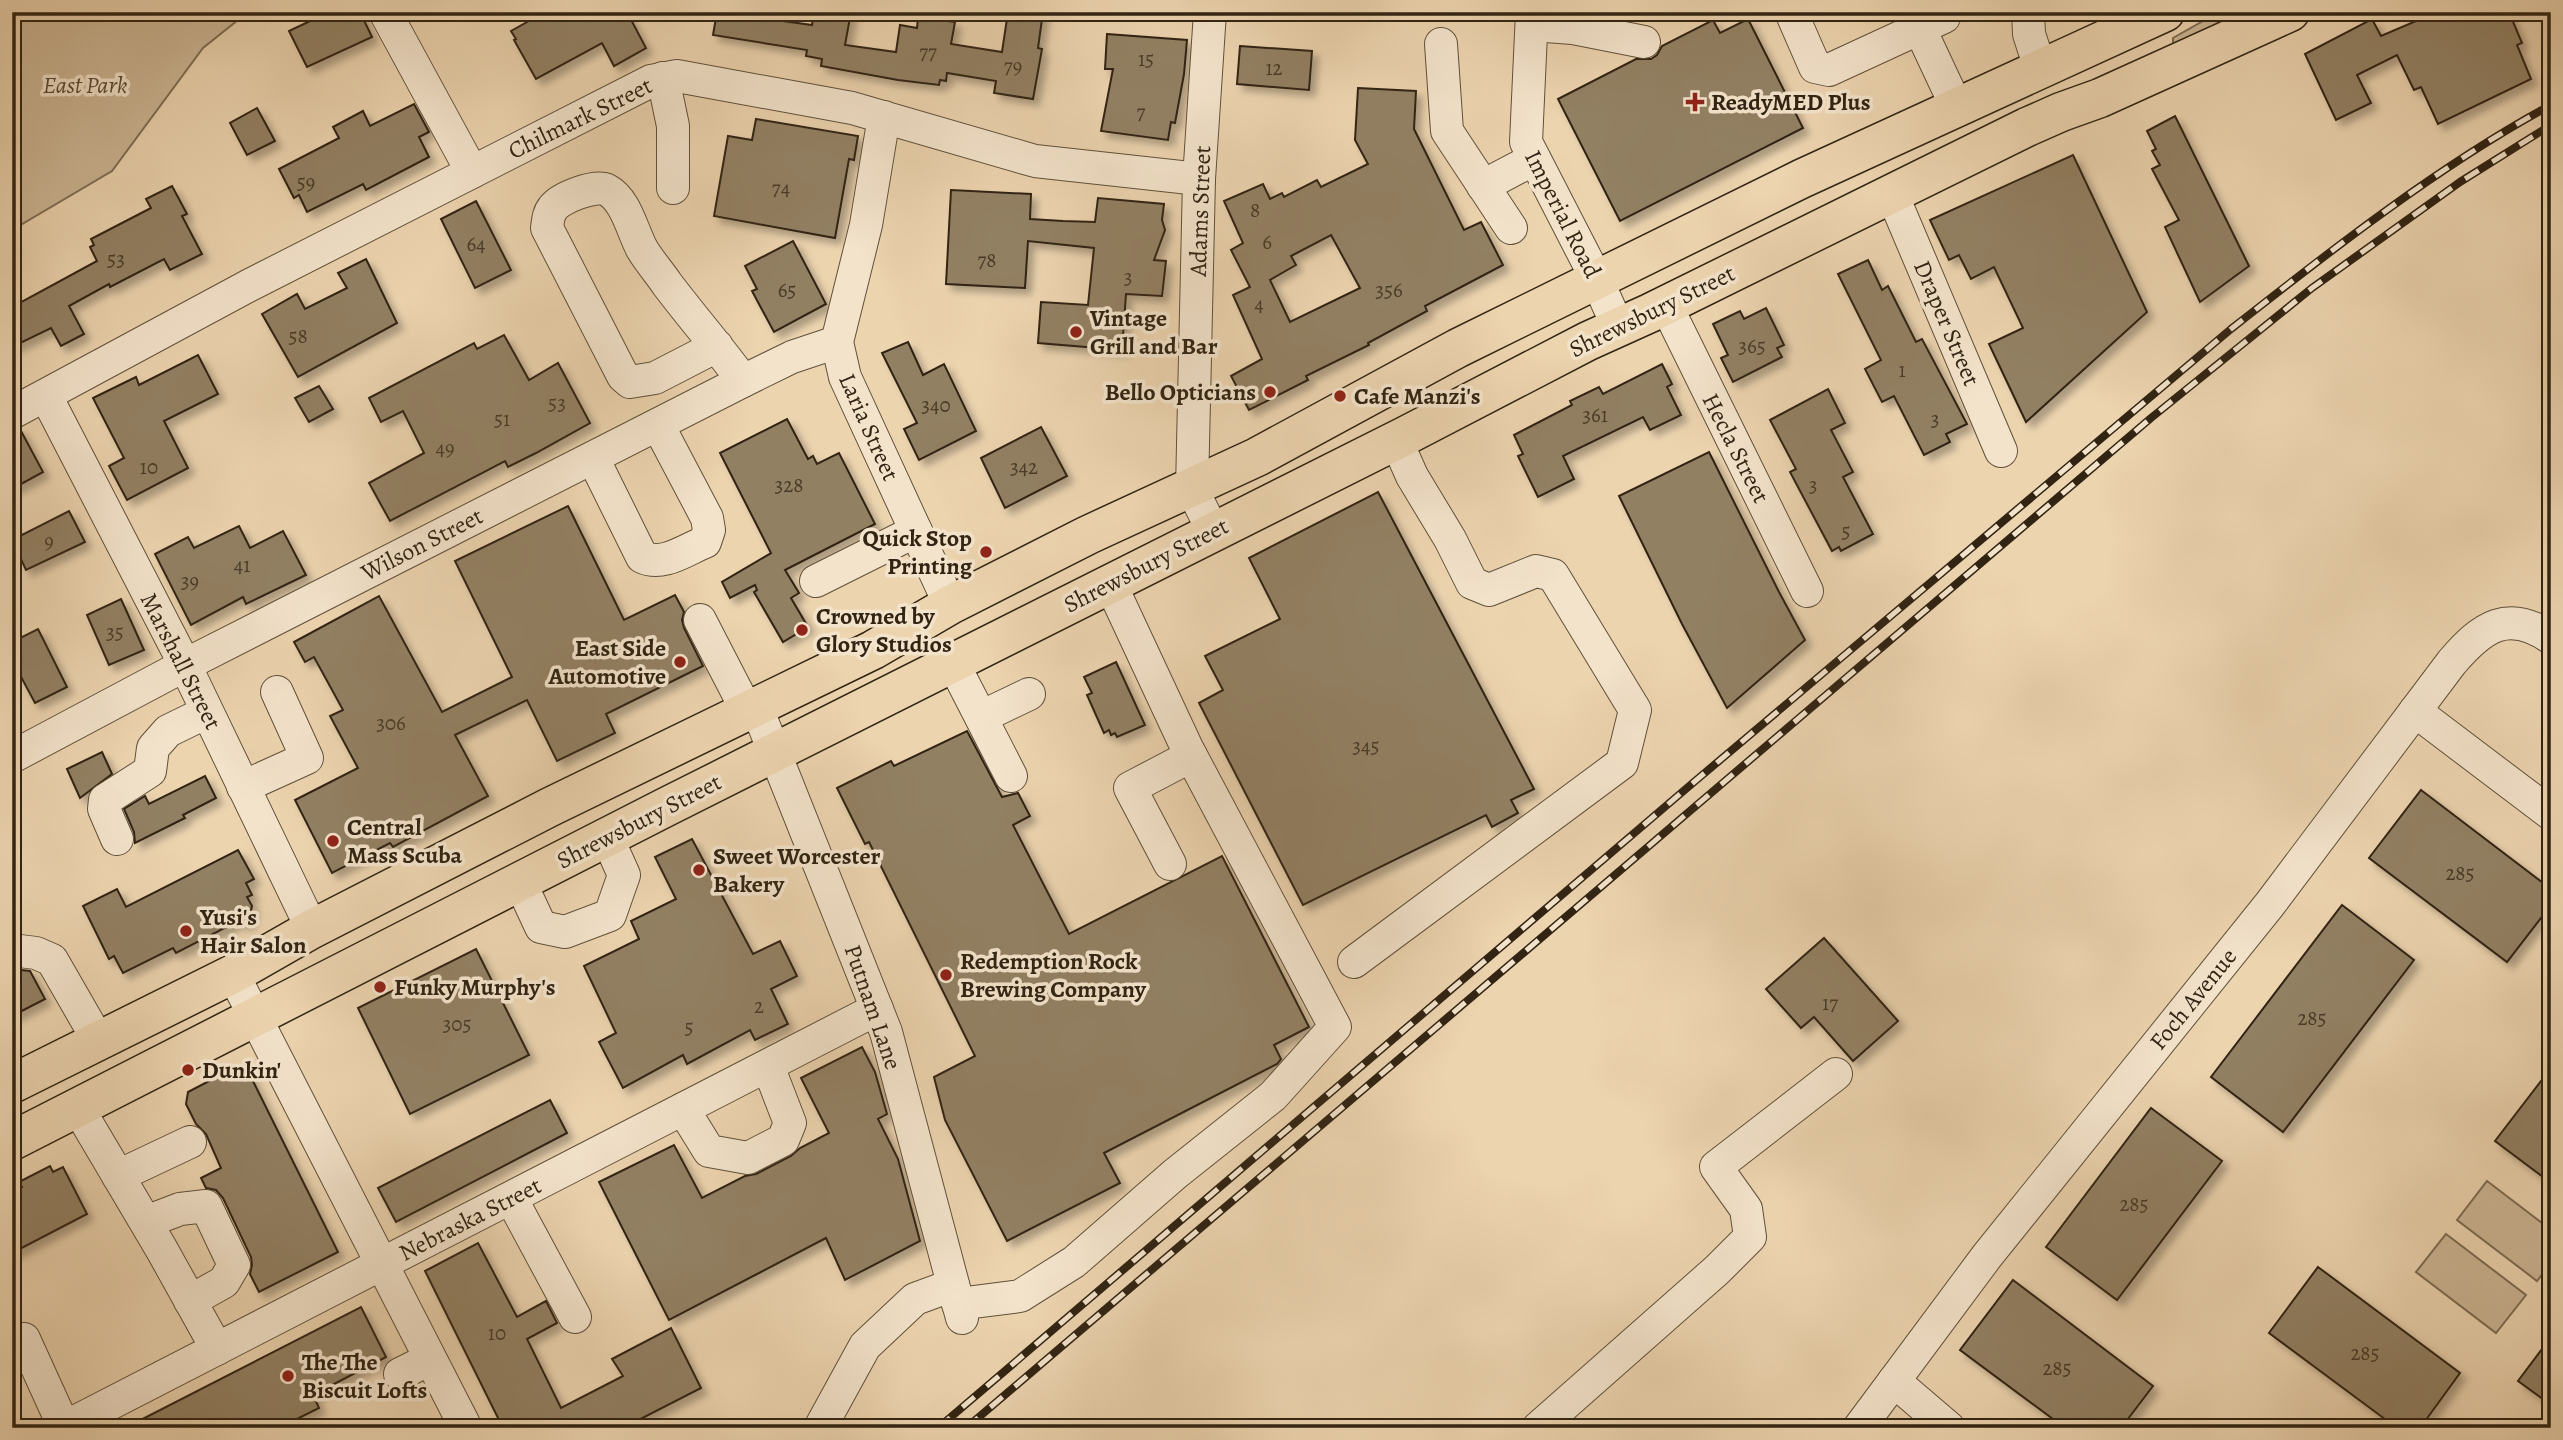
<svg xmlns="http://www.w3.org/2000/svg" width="2563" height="1440" font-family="Alegreya,serif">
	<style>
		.green { fill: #ccb694; stroke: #7e6d54; stroke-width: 2 }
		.building { fill: #928064; stroke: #312413; stroke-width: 2; fill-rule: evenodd; filter: url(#shadow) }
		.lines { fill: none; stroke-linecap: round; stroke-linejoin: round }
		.minor-casing { stroke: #60503a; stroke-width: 34 }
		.major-casing { stroke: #312413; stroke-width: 41 }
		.minor { stroke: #f3e3cb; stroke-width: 32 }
		.major { stroke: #ecd4af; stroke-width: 38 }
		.rail-casing { stroke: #312413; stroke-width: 8 }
		.rail { stroke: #f3e3cb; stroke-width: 5; stroke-dasharray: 16; stroke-linecap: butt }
		.poi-dot { fill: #8f2418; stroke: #f3e3cb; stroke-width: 2.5 }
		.labels { text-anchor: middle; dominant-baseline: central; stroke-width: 7; stroke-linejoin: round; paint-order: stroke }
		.number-label { font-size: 21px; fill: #493b27 }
		.park-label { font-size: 24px; font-style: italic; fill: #584833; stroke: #f3e3cb }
		.poi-label { font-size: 24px; font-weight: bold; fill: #312413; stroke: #f3e3cb; text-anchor: start }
		.street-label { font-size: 24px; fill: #312413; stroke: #f3e3cb }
	</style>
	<defs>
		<filter id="shadow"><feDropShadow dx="6" dy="6" stdDeviation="3.5" flood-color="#0004"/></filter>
	</defs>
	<rect width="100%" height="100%" fill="#ecd4af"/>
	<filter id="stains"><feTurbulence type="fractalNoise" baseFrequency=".00286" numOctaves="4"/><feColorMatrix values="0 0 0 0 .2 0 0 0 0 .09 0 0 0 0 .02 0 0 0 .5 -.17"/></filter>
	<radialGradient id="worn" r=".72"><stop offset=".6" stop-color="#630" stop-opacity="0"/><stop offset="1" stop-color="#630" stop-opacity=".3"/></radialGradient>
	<g class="green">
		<polygon points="12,12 248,12 203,48 112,171 12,230"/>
		<polygon points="2219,12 2248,12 2177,45 2173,42 2173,38"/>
		<polygon points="2487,1181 2551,1230 2551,1263 2537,1281 2457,1220"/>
		<polygon points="2446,1234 2526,1295 2496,1333 2416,1272"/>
	</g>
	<g class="building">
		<polygon points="329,12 360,12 372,37 307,67 289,31"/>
		<polygon points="545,12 627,12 646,48 614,66 602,43 536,79 514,40 516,39 511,31"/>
		<polygon points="717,12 741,12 740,15 812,25 814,12 851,12 845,45 896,52 900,25 917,28 918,17 955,22 951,44 1002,52 1008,12 1043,12 1038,48 1042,49 1033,99 994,93 996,81 947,73 946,81 940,80 939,85 898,80 821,66 822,59 806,56 807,50 713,35"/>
		<polygon points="2437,12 2509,12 2522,43 2517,45 2531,79 2438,124 2421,87 2414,90 2397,55 2357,75 2371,103 2336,120 2305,54 2372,19 2381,36"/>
		<polygon points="1748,19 1803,128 1620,221 1558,99 1636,59 1651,59 1657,55 1662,46 1713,20 1720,33"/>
		<polygon points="1107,34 1187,40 1184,74 1175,123 1171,122 1168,140 1101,131 1113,69 1105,69"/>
		<polygon points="1240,46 1312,51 1309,90 1237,84"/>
		<path d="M1358,88L1416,91L1414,129L1464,230L1481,222L1503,265L1425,306L1427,311L1368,343L1369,345L1306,376L1308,380L1249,410L1231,376L1262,359L1233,295L1250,287L1231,250L1243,243L1224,201L1263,184L1270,199L1282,193L1284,197L1317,180L1321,187L1368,164L1355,140ZM1331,235L1360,288L1290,322L1270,280L1296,265L1291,256Z"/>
		<polygon points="414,104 429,132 419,137 429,157 366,190 363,184 307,212 299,195 294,198 279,169 339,138 333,127 363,111 370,126"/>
		<polygon points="257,108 275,141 247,155 230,123"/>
		<polygon points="2175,116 2249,266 2200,302 2165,227 2179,220 2152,169 2160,165 2152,151 2156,149 2147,131"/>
		<polygon points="756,119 858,136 854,160 849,159 835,238 714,216 728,136 752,140"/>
		<polygon points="2073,155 2147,312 2026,422 1989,344 2023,328 1994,267 1971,279 1959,255 1949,260 1930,220"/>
		<polygon points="172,186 187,214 182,216 202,254 170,270 164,259 110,287 109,284 69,306 84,334 61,346 51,328 12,347 12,307 97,261 90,247 94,245 91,239 151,208 146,199"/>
		<polygon points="951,190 1031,194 1030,219 1063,221 1095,222 1098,198 1164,204 1162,220 1165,230 1154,260 1166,261 1162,296 1126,294 1122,350 1038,343 1041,302 1088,305 1094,248 1028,241 1025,288 946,284"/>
		<polygon points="476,201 511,270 475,288 441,219"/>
		<polygon points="793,241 826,304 774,332 752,291 757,289 745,266"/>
		<polygon points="366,259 397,323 298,377 262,314 297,294 305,309 347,288 338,273"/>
		<polygon points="1868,260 1882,290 1888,286 1916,342 1922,339 1967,424 1946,434 1950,442 1924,455 1894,396 1882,402 1865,369 1881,360 1838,274"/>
		<polygon points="1766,308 1784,345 1777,348 1782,357 1733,382 1721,358 1728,355 1713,324 1740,311 1744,319"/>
		<polygon points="504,335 529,380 558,363 590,423 536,453 508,467 505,461 390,521 369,483 424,453 403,411 381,422 369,398 474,343 477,349"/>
		<polygon points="908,342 923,375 944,364 976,431 919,460 904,429 917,423 882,353"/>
		<polygon points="198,355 218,394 164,421 188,468 127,500 109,466 124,458 93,398 136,377 139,385"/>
		<polygon points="1662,364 1672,384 1667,387 1681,415 1650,430 1643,417 1563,456 1574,479 1538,497 1518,456 1523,454 1514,435 1572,405 1570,401 1599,387 1603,394"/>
		<polygon points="319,386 333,409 309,422 295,398"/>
		<polygon points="1828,389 1845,423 1831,430 1853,472 1843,477 1873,534 1841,551 1839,547 1832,551 1790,472 1796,469 1770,420"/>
		<polygon points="787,419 808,459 813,456 817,464 839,453 875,524 785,570 799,593 791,598 808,627 783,642 754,592 757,590 755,585 730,598 722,582 771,553 720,453"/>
		<polygon points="1041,427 1067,476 1005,508 981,458"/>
		<polygon points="20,429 43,472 12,489 12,431"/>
		<polygon points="1709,452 1779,592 1805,640 1727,708 1682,624 1619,496"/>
		<polygon points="1378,492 1534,789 1511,800 1518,813 1492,827 1486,815 1303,905 1199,703 1223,690 1205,656 1280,619 1249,558"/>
		<polygon points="568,506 624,620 675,595 684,612 682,620 684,628 703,666 606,714 615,733 557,761 527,700 455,735 488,796 393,847 390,843 332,873 295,800 358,768 330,716 343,710 314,657 305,662 294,642 379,596 442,712 512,677 455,561"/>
		<polygon points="69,511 85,542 26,570 12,540"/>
		<polygon points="239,526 250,548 283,531 306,575 246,604 243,597 191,625 155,554 188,537 194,548"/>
		<polygon points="121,599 144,650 109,665 87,615"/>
		<polygon points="38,629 67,687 35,703 12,660 12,642"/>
		<polygon points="1116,662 1145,725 1117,737 1115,733 1111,735 1109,730 1104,733 1087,695 1092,693 1084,677"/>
		<polygon points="967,731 1002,797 1018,793 1030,816 1013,825 1069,934 1222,856 1309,1027 1274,1045 1281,1059 1277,1064 1104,1153 1120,1183 1007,1241 945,1120 934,1077 975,1056 869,842 865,844 837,788 891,761 894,766"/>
		<polygon points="102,752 112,774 80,798 67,769"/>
		<polygon points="205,776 216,798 183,815 185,818 135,843 134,832 124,809 145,796 149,804"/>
		<polygon points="2421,790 2551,889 2551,905 2507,962 2369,858"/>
		<polygon points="692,839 753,954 780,941 797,976 771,989 788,1024 755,1040 750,1030 687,1064 683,1055 623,1088 599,1042 616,1033 584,966 639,939 631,921 676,899 655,857"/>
		<polygon points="238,850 254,879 246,883 252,895 247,897 252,906 248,924 238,921 176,953 173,948 123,973 114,956 109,959 83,906 117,889 126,907"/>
		<polygon points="2342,905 2414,960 2283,1132 2211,1077"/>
		<polygon points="1824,938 1898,1021 1853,1061 1814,1017 1801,1028 1766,989"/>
		<polygon points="476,949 529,1055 410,1114 358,1008"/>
		<polygon points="12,969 30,971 45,999 12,1016"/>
		<polygon points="862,1047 875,1072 887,1114 878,1119 898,1159 920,1241 845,1280 826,1238 669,1320 599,1182 674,1145 702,1198 745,1176 756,1174 791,1156 800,1148 829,1133 801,1078"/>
		<polygon points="234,1068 249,1073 338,1252 259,1292 250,1274 252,1265 251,1257 223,1198 216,1190 206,1188 201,1178 221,1168 206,1134 196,1124 186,1104 188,1092"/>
		<polygon points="2551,1068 2551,1183 2495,1141"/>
		<polygon points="550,1100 567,1133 396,1222 378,1188"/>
		<polygon points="2151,1108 2222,1161 2117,1300 2046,1247"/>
		<polygon points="50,1166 53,1172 63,1167 87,1214 12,1253 12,1193 22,1187 19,1182"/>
		<polygon points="478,1243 517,1317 546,1301 557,1323 527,1339 561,1408 623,1376 612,1359 671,1328 701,1388 623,1428 503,1428 425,1271"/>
		<polygon points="2318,1267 2460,1373 2420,1428 2397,1428 2269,1333"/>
		<polygon points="2013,1280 2153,1386 2121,1428 2065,1428 1960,1350"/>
		<polygon points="361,1307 386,1357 313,1395 319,1408 279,1428 273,1419 257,1428 125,1428"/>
		<polygon points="2551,1337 2551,1405 2518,1381"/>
	</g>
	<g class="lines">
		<defs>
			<g id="minor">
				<polyline points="385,12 472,172"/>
				<polyline points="1210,12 1199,179 1192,489 1213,531"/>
				<polyline points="1532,12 1526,142 1597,280 1618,327"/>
				<polyline points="1791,12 1815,67 1829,70 1944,17 1944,12"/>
				<polyline points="2028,12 2029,34 2040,68"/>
				<polyline points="1532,25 1573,28 1644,42"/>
				<polyline points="1920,29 1957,108"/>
				<polyline points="1441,44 1447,131 1511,228"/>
				<polyline points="663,78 673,126 673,188"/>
				<polyline points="884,117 866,225 837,342 845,377 950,605"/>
				<polyline points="1483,186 1534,159"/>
				<polyline points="1892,194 2001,451"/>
				<polyline points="1666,305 1807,591"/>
				<path d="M717,346L655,378L630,382L623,376L547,228C548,221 548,214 553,208C560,198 595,184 607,190C626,200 632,230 642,249C649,261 659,272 667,284C692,317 719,348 743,381"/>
				<polyline points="46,396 185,665 312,929"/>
				<polyline points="12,413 248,286 651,81 677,76 852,108 1035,161 1199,179"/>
				<path d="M593,458L642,557C663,567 685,550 705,542L709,530L707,518L658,425"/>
				<polyline points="816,581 916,531"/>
				<polyline points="700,620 747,711"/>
				<polyline points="953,663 1011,776"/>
				<polyline points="756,706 886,1032 962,1318"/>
				<polyline points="2415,711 2551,814"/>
				<polyline points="981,717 1029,694"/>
				<polyline points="12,757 185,665 743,381 792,357 837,342"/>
				<polyline points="243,787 307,758 277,692"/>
				<polyline points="117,839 104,809 105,800 150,771 153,748 168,731 207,712"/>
				<polyline points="1170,864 1130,788 1191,756"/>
				<polyline points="520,882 541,927 565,932 610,915 624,875 607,837"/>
				<polyline points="12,950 36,953 52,960 98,1040"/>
				<polyline points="1354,962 1622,763 1635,710 1553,575 1536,571 1489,590 1472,583 1450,539 1412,476 1396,440"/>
				<polyline points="233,974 466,1428"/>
				<polyline points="78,1108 162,1250 217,1349"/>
				<polyline points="683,1109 709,1151 748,1158 783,1140 790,1123 768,1066"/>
				<polyline points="118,1176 190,1142"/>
				<polyline points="511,1198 575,1317"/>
				<polyline points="146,1222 180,1209 206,1206 234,1265 224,1282 190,1301"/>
				<polyline points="958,1304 1020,1296 1074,1262 1175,1174 1273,1096 1335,1027 1187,748 1110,583"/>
				<polyline points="24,1339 64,1427"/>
				<polyline points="400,1374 430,1359"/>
				<polyline points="1894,1381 1949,1428"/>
				<polyline points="63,1428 877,1009"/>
				<polyline points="820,1428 865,1346 915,1299 953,1285"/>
				<polyline points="1538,1428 1717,1270 1750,1237 1746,1209 1716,1167 1836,1074"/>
				<path d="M1859,1428L1987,1256L2270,904L2452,662C2482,627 2508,608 2551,638"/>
			</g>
			<g id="major">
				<polyline points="12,1084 233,974 312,929 550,807 873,650 950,605 1088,535 1257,457 1458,348 1801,179 2165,12"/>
				<polyline points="12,1141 666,807 1405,436 1588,341 1650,313 2027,127 2061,112 2100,98 2290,12"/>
			</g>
		</defs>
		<use href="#minor" class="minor-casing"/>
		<use href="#major" class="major-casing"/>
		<use href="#minor" class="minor"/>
		<use href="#major" class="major"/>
		<defs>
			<g id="rail">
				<path d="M938,1428L1694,782L2231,329C2330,251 2440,165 2551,105"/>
				<polyline points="966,1428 2151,418 2312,288 2460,182 2551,125"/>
			</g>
		</defs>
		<use href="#rail" class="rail-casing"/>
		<use href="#rail" class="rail"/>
	</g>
	<g class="poi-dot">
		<path d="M1691.5 91.5h7v7h7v7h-7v7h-7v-7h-7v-7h7z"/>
		<circle cx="1076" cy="332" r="7"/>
		<circle cx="1270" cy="392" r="7"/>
		<circle cx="1340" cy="396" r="7"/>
		<circle cx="986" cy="552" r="7"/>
		<circle cx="802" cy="630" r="7"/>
		<circle cx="680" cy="662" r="7"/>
		<circle cx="333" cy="841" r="7"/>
		<circle cx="699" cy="870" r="7"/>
		<circle cx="186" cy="931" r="7"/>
		<circle cx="946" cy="975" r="7"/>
		<circle cx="380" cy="987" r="7"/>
		<circle cx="188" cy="1070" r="7"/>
		<circle cx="288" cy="1376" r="7"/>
	</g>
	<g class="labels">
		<g class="number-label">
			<text x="928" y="52">77</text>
			<text x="1146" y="59">15</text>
			<text x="1013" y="66">79</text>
			<text x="1274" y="68">12</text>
			<text x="1141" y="112">7</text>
			<text x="306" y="182">59</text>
			<text x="781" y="188">74</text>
			<text x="1255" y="210">8</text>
			<text x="1267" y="242">6</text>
			<text x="476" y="244">64</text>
			<text x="116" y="259">53</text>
			<text x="987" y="260">78</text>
			<text x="1128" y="277">3</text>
			<text x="787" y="290">65</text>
			<text x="1389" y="290">356</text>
			<text x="1259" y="304">4</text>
			<text x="298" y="336">58</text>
			<text x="1752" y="346">365</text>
			<text x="1902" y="370">1</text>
			<text x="557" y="403">53</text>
			<text x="936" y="405">340</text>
			<text x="1595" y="415">361</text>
			<text x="502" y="419">51</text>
			<text x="1935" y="419">3</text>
			<text x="445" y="448">49</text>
			<text x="149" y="467">10</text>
			<text x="1024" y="467">342</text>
			<text x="789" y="485">328</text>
			<text x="1813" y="485">3</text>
			<text x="1846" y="531">5</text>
			<text x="49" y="541">9</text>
			<text x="242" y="565">41</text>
			<text x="190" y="581">39</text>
			<text x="115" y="632">35</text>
			<text x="391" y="723">306</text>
			<text x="1366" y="746">345</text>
			<text x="2460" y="873">285</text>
			<text x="1830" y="1003">17</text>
			<text x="759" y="1006">2</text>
			<text x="2312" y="1018">285</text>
			<text x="457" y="1024">305</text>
			<text x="689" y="1027">5</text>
			<text x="2134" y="1204">285</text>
			<text x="497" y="1333">10</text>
			<text x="2365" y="1353">285</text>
			<text x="2057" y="1368">285</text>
		</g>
		<g class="park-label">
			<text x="85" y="85">East Park</text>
		</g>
		<g class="poi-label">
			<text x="1711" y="102">ReadyMED Plus</text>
			<text x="1090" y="318">Vintage<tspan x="1090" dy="28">Grill and Bar</tspan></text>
			<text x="1256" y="392" text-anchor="end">Bello Opticians</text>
			<text x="1354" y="396">Cafe Manzi's</text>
			<text x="972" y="538" text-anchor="end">Quick Stop<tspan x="972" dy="28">Printing</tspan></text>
			<text x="816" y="616">Crowned by<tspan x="816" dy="28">Glory Studios</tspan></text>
			<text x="666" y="648" text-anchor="end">East Side<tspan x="666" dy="28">Automotive</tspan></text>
			<text x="347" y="827">Central<tspan x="347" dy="28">Mass Scuba</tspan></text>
			<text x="713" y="856">Sweet Worcester<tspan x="713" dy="28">Bakery</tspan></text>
			<text x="200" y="917">Yusi's<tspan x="200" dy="28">Hair Salon</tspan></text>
			<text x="960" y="961">Redemption Rock<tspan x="960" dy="28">Brewing Company</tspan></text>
			<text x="394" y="987">Funky Murphy's</text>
			<text x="202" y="1070">Dunkin'</text>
			<text x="302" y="1362">The The<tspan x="302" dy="28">Biscuit Lofts</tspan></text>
		</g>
		<g class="street-label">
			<text transform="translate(580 118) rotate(-26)">Chilmark Street</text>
			<text transform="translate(1200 211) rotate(-88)">Adams Street</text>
			<text transform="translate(1563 214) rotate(63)">Imperial Road</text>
			<text transform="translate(1652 311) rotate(-26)">Shrewsbury Street</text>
			<text transform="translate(1947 323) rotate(67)">Draper Street</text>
			<text transform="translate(869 427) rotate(66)">Laria Street</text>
			<text transform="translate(1736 448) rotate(63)">Hecla Street</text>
			<text transform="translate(422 544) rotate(-27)">Wilson Street</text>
			<text transform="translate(1146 565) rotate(-27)">Shrewsbury Street</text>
			<text transform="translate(181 661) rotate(63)">Marshall Street</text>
			<text transform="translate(639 821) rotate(-27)">Shrewsbury Street</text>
			<text transform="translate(2193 999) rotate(-51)">Foch Avenue</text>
			<text transform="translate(873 1007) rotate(71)">Putnam Lane</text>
			<text transform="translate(470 1219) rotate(-27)">Nebraska Street</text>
		</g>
	</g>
	<rect width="2563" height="1440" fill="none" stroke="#ecd4af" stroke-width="42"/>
	<rect x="14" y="14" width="2535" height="1412" fill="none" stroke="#312413" stroke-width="3.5"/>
	<rect x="21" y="21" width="2521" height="1398" fill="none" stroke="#312413" stroke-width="2"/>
	<rect width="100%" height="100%" filter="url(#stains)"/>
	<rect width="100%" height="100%" fill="url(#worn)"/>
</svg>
